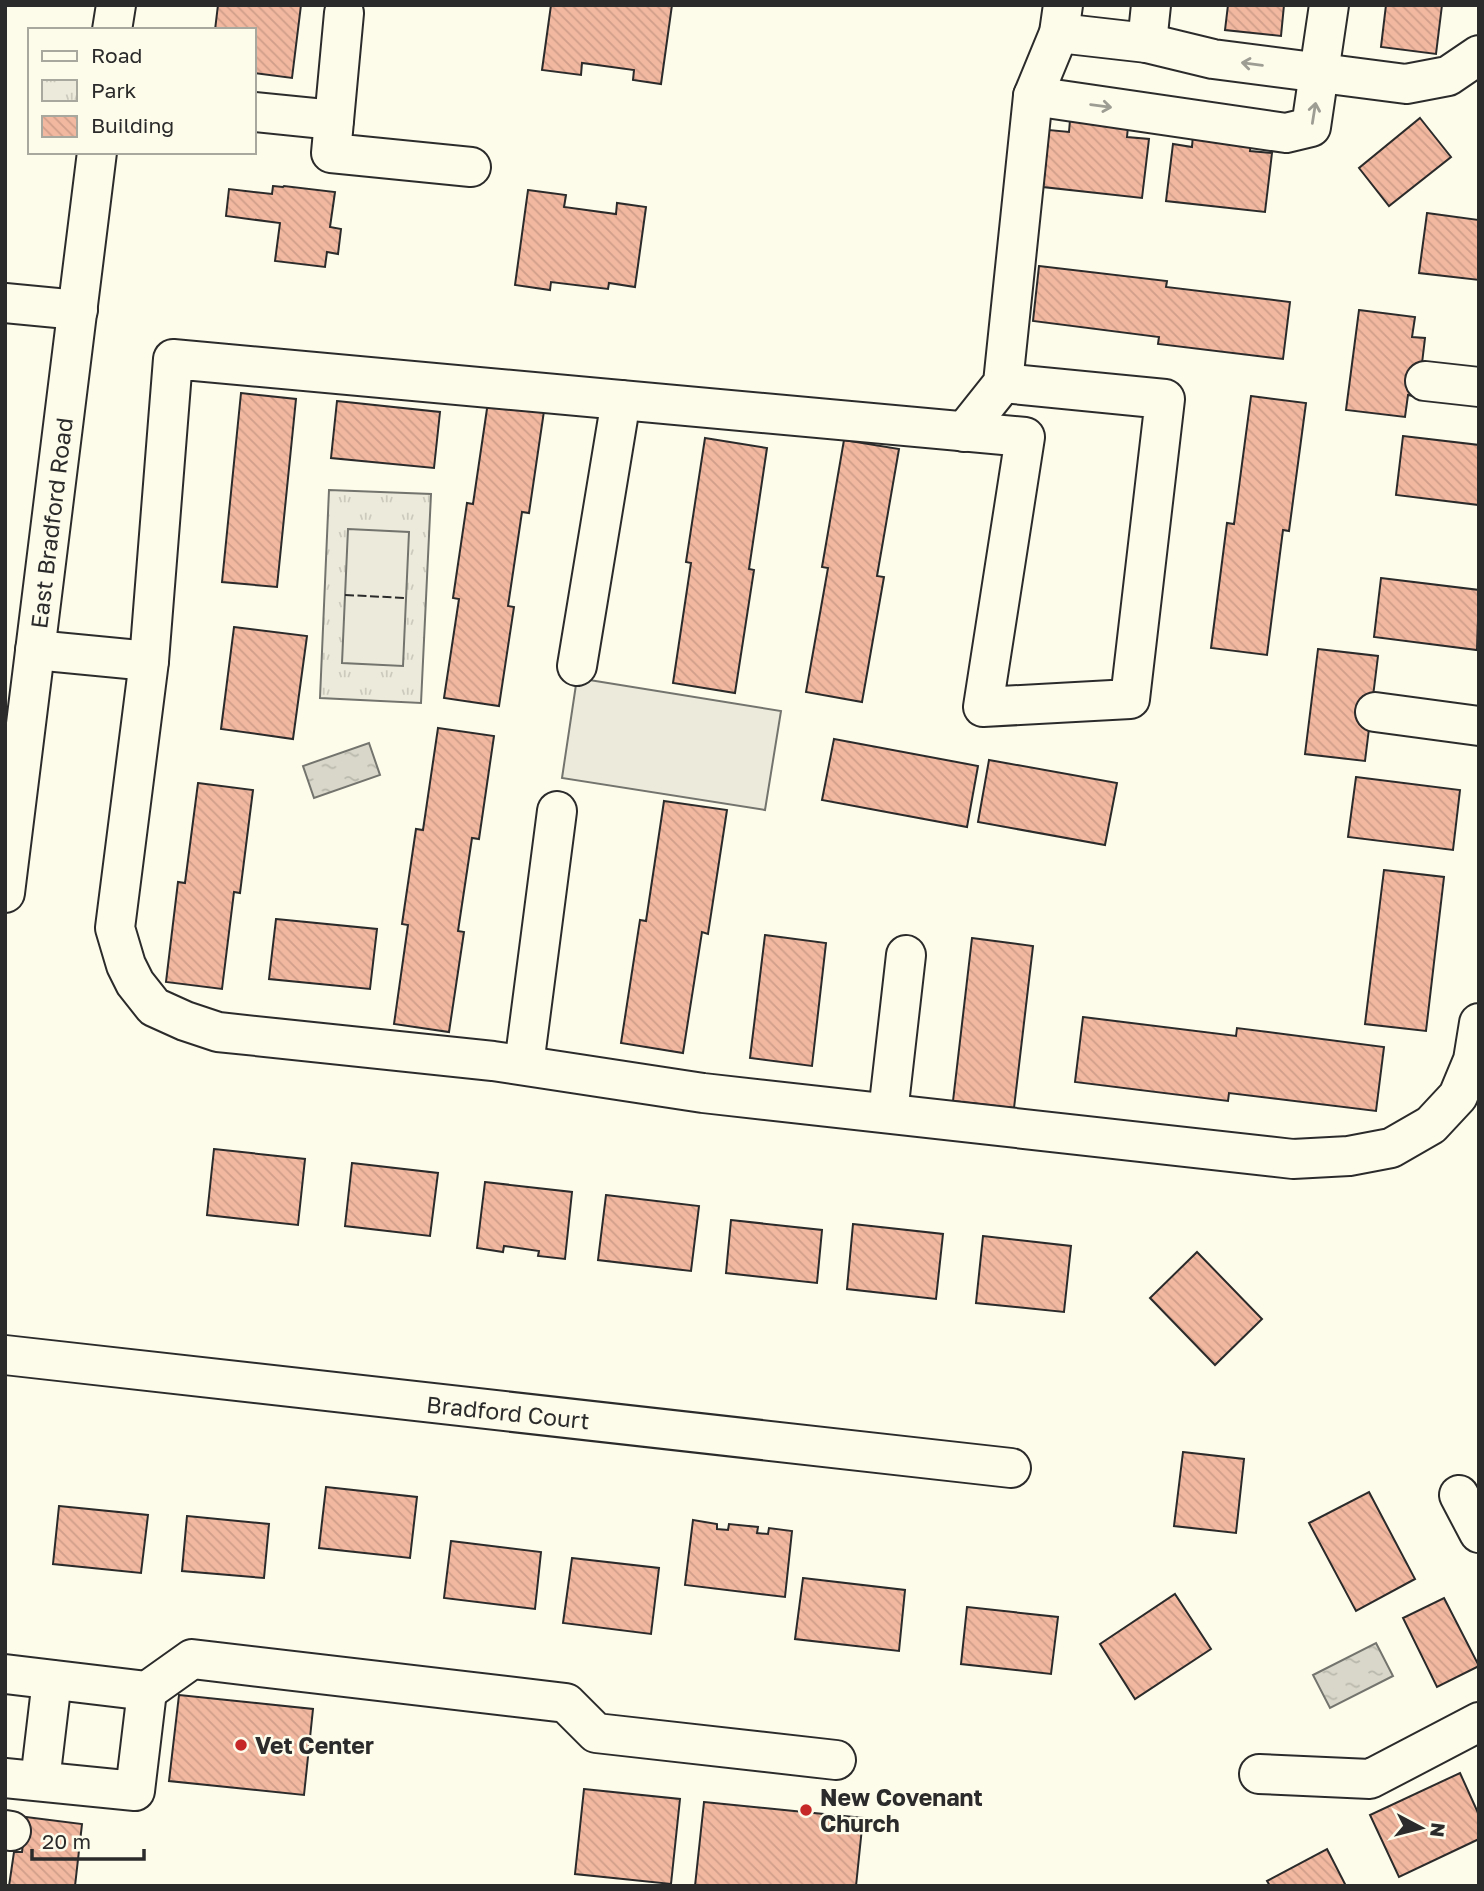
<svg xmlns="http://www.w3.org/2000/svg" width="1484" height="1891" font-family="'Golos Text',sans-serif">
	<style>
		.park { fill: url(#park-tufts); stroke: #74746e; stroke-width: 2 }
		.garden { fill: #ecebdb; stroke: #74746e; stroke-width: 2 }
		.water { fill: url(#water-ripples); stroke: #74746e; stroke-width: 2 }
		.building { fill: url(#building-back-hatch); stroke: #2b2b2b; stroke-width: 2 }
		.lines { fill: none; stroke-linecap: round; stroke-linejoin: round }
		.minor-casing { stroke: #2b2b2b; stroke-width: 42 }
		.minor { stroke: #fdfbea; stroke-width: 38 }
		.fence { stroke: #2b2b2b; stroke-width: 2; stroke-dasharray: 9 3.5; stroke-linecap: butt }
		.oneway { stroke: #9e9d94 }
		.poi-dot { fill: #c62828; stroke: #fdfbea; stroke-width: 2.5 }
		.labels { text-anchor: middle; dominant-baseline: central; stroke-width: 5; stroke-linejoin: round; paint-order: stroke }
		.street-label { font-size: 23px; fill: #2b2b2b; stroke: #fdfbea }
		.poi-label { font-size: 23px; font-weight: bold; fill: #2b2b2b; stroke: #fdfbea; text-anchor: start }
	</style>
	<defs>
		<pattern id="park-tufts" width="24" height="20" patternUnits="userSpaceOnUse" patternTransform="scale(1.75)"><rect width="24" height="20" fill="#ecebdb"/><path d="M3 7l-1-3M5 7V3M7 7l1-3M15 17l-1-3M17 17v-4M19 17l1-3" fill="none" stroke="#cbcabc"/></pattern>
		<pattern id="water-ripples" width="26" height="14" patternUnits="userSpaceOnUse" patternTransform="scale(1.75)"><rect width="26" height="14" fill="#d8d7c9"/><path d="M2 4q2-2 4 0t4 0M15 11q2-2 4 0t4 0" fill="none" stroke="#bab9ad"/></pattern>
		<pattern id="building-back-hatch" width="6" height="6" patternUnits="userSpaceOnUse" patternTransform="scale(1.75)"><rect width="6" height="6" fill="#f2b8a0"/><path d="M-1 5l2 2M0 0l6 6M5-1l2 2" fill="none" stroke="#d09e8a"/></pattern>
	</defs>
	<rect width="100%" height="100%" fill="#fdfbea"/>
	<polygon class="park" points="329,490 431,494 421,703 320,698"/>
	<g class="garden">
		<polygon points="348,529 409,532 403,666 342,663"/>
		<polygon points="577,678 781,711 765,810 562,778"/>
	</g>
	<g class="water">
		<polygon points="369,743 380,775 314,798 303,766"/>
		<polygon points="1376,1643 1393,1676 1330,1708 1313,1675"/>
	</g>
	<g class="building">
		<polygon points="218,5 301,5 292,78 254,73 254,30 215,30"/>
		<polygon points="551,5 672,5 661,84 633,80 634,70 582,63 581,75 542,70"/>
		<polygon points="1228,5 1284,5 1281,36 1225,30"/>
		<polygon points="1386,5 1442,5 1436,54 1381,47"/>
		<polygon points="1420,118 1451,157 1389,206 1359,168"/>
		<polygon points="1070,120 1128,127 1127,137 1149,139 1142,198 1043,187 1049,130 1069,132"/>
		<polygon points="1193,134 1251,141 1250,151 1272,153 1265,212 1166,201 1173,144 1192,147"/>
		<polygon points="273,186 283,187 284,186 335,192 330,227 341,229 338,254 327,252 325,267 275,261 280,223 226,216 229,189 272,194"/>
		<polygon points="528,190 566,195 564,207 616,214 617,203 646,207 635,287 609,283 608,289 551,282 550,290 515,285"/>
		<polygon points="1427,213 1479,220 1479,280 1419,273"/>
		<polygon points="1039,266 1167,281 1166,287 1290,302 1283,359 1158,344 1159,337 1033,321"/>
		<polygon points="1359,310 1415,317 1412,337 1425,338 1418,397 1408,395 1405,417 1346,410"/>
		<polygon points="241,393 296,399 277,587 222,582"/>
		<polygon points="1251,396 1306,403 1289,531 1283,530 1267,655 1211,648 1227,523 1234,524"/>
		<polygon points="337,401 440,412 434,468 331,458"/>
		<polygon points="488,402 544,411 529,513 522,512 508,606 514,607 499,706 444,698 459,599 453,598 467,503 473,504"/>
		<polygon points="1403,436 1479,445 1479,505 1396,495"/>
		<polygon points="705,438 767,448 749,569 754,570 735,693 673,683 691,563 686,562"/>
		<polygon points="844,440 899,449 877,576 884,577 862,702 806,692 828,568 822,567"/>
		<polygon points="1381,578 1479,590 1477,650 1374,637"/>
		<polygon points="234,627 307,636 293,739 221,729"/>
		<polygon points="1318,649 1378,656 1365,761 1305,754"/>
		<polygon points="438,728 494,736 479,839 472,838 458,931 464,932 449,1032 394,1024 408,925 402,924 416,829 423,830"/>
		<polygon points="834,739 978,766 967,827 822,800"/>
		<polygon points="989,760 1117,783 1105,845 978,822"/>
		<polygon points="1356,777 1460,790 1453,850 1348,837"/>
		<polygon points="198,783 253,790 240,893 234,892 222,989 166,982 178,882 185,883"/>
		<polygon points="664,801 727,810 708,934 702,932 683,1053 621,1043 640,920 646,921"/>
		<polygon points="1384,870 1444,877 1426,1031 1365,1024"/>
		<polygon points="276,919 377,929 370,989 269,979"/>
		<polygon points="765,935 826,943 812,1066 750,1058"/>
		<polygon points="972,938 1033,946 1014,1108 953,1101"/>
		<polygon points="1083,1017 1236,1036 1237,1028 1384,1047 1376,1111 1229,1093 1228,1101 1075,1082"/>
		<polygon points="214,1149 305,1159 298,1225 207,1215"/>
		<polygon points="352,1163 438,1173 430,1236 345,1226"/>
		<polygon points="485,1182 572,1192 565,1259 538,1256 539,1251 504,1246 503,1252 477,1248"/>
		<polygon points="606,1195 699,1206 691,1271 598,1260"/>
		<polygon points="731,1220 822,1230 817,1283 726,1273"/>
		<polygon points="853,1224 943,1234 936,1299 847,1289"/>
		<polygon points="983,1236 1071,1246 1064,1312 976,1303"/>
		<polygon points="1197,1252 1262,1319 1215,1365 1150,1298"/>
		<polygon points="1183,1452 1244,1459 1236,1533 1174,1526"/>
		<polygon points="326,1487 417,1497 410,1558 319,1548"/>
		<polygon points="1369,1492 1415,1579 1356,1611 1309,1523"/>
		<polygon points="59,1506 148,1515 141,1573 53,1564"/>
		<polygon points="187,1516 269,1524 264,1578 182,1571"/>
		<polygon points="693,1520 717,1524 717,1529 728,1530 729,1524 758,1527 757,1533 768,1534 769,1528 792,1531 785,1597 685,1585"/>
		<polygon points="451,1541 541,1552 535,1609 444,1598"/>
		<polygon points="572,1558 659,1568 651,1634 563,1623"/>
		<polygon points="803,1578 905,1590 899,1651 795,1639"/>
		<polygon points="1175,1594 1211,1649 1135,1699 1100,1644"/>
		<polygon points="1444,1598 1479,1666 1437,1687 1403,1618"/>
		<polygon points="967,1607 1058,1617 1051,1674 961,1664"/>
		<polygon points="179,1695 313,1709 304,1795 169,1781"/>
		<polygon points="1460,1773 1479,1815 1479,1839 1399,1877 1370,1815"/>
		<polygon points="584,1789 680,1799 671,1884 575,1874"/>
		<polygon points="704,1802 863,1818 856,1886 695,1886"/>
		<polygon points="26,1817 82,1824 75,1886 9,1886 14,1852 22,1852"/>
		<polygon points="1327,1849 1346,1886 1270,1886 1267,1881"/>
	</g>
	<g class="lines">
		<defs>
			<g id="minor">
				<polyline points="344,13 331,153 471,167"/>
				<polyline points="112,30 116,5"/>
				<polyline points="1059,33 1147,43 1213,59 1406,84 1448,76 1479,55"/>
				<polyline points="1147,43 1151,5"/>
				<polyline points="1033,96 1286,133 1311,127 1329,5"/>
				<polyline points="254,112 334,120"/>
				<polyline points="5,303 78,310"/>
				<polyline points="1425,381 1479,387"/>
				<polyline points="1003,383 1165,399 1130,699 983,707 1025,437 173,359 149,661 115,928 126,965 135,983 154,1007 185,1021 218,1032 493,1061 703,1093 1293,1159 1349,1156 1391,1148 1431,1125 1458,1096 1473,1060 1479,1023"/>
				<polyline points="964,432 1003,383 1033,96 1059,33 1063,5"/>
				<polyline points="35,650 149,661"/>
				<polyline points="577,666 621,400"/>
				<polyline points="1375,712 1479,726"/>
				<polyline points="5,893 97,152"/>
				<polyline points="524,1065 557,811"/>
				<polyline points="888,1113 906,955"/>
				<polyline points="5,1355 1011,1468"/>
				<polyline points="1459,1495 1479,1533"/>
				<polyline points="5,1674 147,1691 192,1659 566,1703 596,1733 836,1760"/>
				<polyline points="1259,1774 1370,1779 1479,1722"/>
				<polyline points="5,1778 135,1791 147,1691"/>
				<polyline points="40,1781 52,1680"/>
				<polyline points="5,1830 11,1831"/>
			</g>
		</defs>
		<use href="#minor" class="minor-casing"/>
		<use href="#minor" class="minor"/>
		<polyline class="fence" points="345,595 406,598"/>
	</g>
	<defs><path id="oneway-shaft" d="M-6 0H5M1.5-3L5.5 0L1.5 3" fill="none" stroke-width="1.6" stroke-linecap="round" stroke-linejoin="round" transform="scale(1.75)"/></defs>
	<g class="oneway">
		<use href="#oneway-shaft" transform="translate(1252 64) rotate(-173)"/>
		<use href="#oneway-shaft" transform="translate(1101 106) rotate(8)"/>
		<use href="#oneway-shaft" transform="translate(1314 113) rotate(-81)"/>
	</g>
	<g class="poi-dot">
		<circle cx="241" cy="1745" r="7"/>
		<circle cx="806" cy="1810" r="7"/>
	</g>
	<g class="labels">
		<g class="street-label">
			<text transform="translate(51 523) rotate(-83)">East Bradford Road</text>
			<text transform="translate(508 1412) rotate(6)">Bradford Court</text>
		</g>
		<g class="poi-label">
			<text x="255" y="1745">Vet Center</text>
			<text x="820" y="1797">New Covenant<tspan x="820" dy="26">Church</tspan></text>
		</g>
	</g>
	<rect width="1484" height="1891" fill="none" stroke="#2b2b2b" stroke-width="14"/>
	<rect x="28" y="28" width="228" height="126" fill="#fdfbea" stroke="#a9a89e" stroke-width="2"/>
	<rect x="42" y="51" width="35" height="10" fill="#fdfbea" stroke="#a9a89e" stroke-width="2"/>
	<text x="91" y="63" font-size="21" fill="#2b2b2b">Road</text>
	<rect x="42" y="80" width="35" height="21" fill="url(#park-tufts)" stroke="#a9a89e" stroke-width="2"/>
	<text x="91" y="98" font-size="21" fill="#2b2b2b">Park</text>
	<rect x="42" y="116" width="35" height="21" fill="url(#building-back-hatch)" stroke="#a9a89e" stroke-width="2"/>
	<text x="91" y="133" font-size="21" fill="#2b2b2b">Building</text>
	<g transform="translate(1421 1828) rotate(97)" stroke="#fdfbea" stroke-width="5" paint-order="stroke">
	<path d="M0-5L12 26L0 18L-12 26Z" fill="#2b2b2b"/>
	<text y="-10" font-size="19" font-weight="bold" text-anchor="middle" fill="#2b2b2b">N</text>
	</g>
	<path d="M32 1849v10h112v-10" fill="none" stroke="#2b2b2b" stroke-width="3.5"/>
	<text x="42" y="1849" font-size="21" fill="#2b2b2b" stroke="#fdfbea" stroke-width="5" paint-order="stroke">20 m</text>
</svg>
